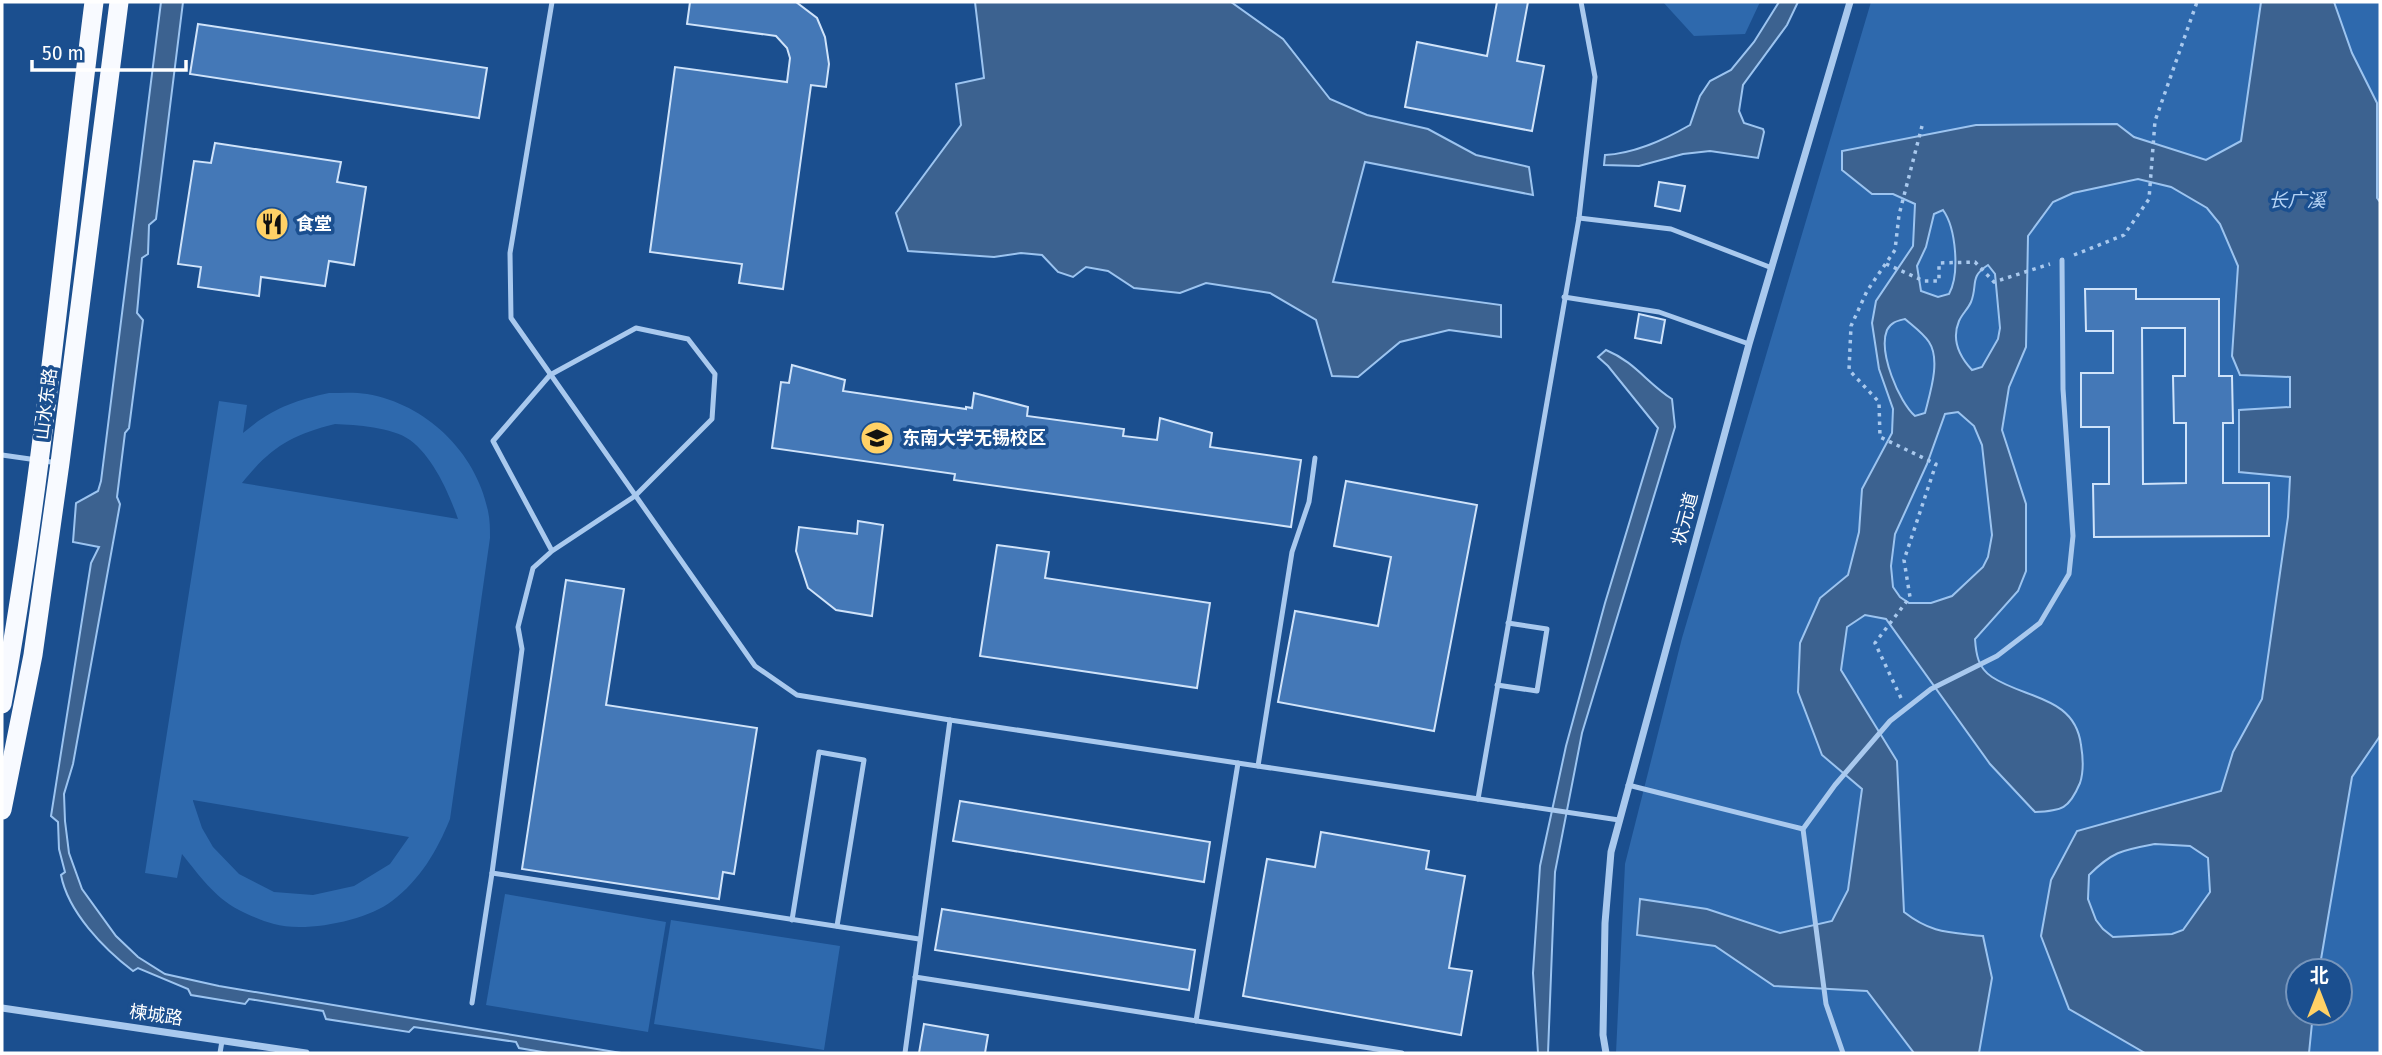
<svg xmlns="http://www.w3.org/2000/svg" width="2382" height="1055" font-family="'Fira Sans Condensed','Noto Sans SC',sans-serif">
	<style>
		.green { fill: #2e69ad; fill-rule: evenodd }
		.water { fill: #3c6290; stroke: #9cc4f0; stroke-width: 2; fill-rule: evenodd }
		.building { fill: #4478b7; stroke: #cfe3fa; stroke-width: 2; fill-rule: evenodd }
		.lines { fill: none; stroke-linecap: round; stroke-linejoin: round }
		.path { stroke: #a9c9ee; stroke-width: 3.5; stroke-dasharray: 3.5 5; stroke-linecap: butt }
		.service { stroke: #a9c9ee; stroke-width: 5 }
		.minor { stroke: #a9c9ee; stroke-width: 7 }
		.trunk { stroke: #f8faff; stroke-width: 19 }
		.labels { text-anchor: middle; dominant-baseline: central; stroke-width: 7; stroke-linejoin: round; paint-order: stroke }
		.poi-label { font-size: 18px; font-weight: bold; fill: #fff; stroke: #1b4f8f; text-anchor: start }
		.street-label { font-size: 18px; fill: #fff; stroke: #1b4f8f }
		.water-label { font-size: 19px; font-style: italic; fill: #b5d3f5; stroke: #1b4f8f }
	</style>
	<rect width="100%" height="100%" fill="#1b4f8f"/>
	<g class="green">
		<polygon points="1663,2 1760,2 1745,34 1694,36"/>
		<path d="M1871,2H2380V1053H1616L1625,864L1682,638ZM2298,971H2340V1013H2298Z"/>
		<path d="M329,393C341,393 355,392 367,394C426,404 476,452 488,511C490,520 490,529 490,538L450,819C437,851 420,880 392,901C367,921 304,933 274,924C262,921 249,915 239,910C214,897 199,875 182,854L177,878L145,873L219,401L247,405L243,433C271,409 293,401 329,393ZM335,424C356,425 392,427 410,440C433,457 449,493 458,519L242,483C271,447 291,435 335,424ZM193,801V800L409,837L390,864L354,886L313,895L274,892L239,874L213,847L202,828Z"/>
		<polygon points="505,894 666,922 648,1032 486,1005"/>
		<polygon points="671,920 840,946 824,1050 654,1024"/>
	</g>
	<g class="water">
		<path d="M161,2H183L156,219L149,225L148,254L142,258L137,313L143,320L129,428L125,433L117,497L120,504L73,764L64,794L65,821L69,853L82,889L116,936L138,957L165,974L219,986L621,1053H548L519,1048L516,1042L414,1027L409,1032L326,1019L323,1011L249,999L245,1004L191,995L188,989L138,968L133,971C104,949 68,912 61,875L65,872L59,849L58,822L51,816L91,563L99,547L73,542L76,503L98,491L101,481Z"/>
		<polygon points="975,2 1231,2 1283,39 1330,99 1367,115 1428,129 1476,155 1529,167 1533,195 1365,162 1333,282 1501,305 1501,337 1449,330 1400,342 1358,377 1332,376 1316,320 1270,293 1206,283 1180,293 1134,288 1108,271 1086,267 1073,277 1058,272 1042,255 1021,253 994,257 908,251 896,213 961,125 956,84 984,78"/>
		<path d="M1779,2H1798L1787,25L1743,85L1739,111L1744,123L1763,129L1764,132L1758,158L1710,151L1683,154L1639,166L1604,165L1605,155C1636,153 1664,140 1690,125L1700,96L1710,81L1731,70L1754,42Z"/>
		<path d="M2261,2H2334L2352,53L2377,103V198L2380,202V736L2352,777L2319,971H2298V1013H2313L2309,1053H2145L2069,1009L2041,936L2051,880L2077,831L2221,791L2233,752L2262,699L2288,517L2290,477L2239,472V410L2290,407V377L2240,375L2232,356L2238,266L2220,224L2207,208L2171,187L2138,179L2073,193L2053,202L2028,236L2026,347L2009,387L2002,430L2026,504V571L2018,591L1975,639C1976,654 1978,668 1992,677C2025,699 2075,696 2081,745C2083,757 2084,771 2080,783C2069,809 2062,811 2035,812L1990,764L1886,619L1865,615L1847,627L1841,670L1897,761L1904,912C1932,934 1950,932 1983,936L1992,978L1979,1053H1914L1867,991L1774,986L1715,946L1637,935L1640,899L1707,909L1780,933L1832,921L1848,890L1862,789L1822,755L1798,692L1800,643L1820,598L1848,575L1859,532L1862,489L1892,433L1893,409L1879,369L1872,323L1876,301L1913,246L1915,204L1893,194H1872L1842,170V151L1976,125L2117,124L2134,137L2206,160L2241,141ZM1943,210C1956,228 1960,274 1949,294L1938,297L1921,291L1917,266L1926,247L1934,214ZM1988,265L1995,274L2000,328L1998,339L1982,367L1972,370C1959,356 1951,340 1959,321C1962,314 1968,309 1971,302C1978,285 1969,277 1988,265ZM1905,319C1913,326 1923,333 1929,342C1941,360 1930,393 1925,413L1915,416C1899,402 1878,352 1887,330C1891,322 1897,321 1905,319ZM1958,412L1974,426L1982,445L1992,535L1988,557L1983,567L1952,596L1931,603H1909L1900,597L1893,587L1891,566L1895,534L1927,464L1945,414ZM2155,844L2190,846L2208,858L2210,892L2183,930L2172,934L2113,937L2103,929L2096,920L2088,899L2089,875C2113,851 2123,850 2155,844Z"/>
		<path d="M1606,350C1635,362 1647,383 1672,399L1675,427L1582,733L1555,872L1548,1053H1538L1533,973L1540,866L1566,746L1605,603L1658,428L1608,366L1598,357Z"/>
	</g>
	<g class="building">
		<polygon points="690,2 796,2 817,18 825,37 829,64 826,87 811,85 783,289 739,283 742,264 650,252 675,67 787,82 790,58 787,48 776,36 687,24"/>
		<polygon points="1497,2 1528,2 1517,61 1544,66 1532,131 1405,107 1417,42 1487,56"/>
		<polygon points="198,24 487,68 479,118 190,74"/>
		<polygon points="215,143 341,162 337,182 366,187 354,265 329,261 325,286 261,277 259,296 198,287 201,267 178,264 194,161 211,163"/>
		<polygon points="1659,182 1685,186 1680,211 1655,206"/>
		<path d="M2085,289H2136V299H2219V376H2232L2233,423H2223V483H2269V536L2094,537L2093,484H2109V427H2081V373H2113V331H2086ZM2142,328H2185V376H2173L2174,423H2186V483L2143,484Z"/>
		<polygon points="1639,314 1665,320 1661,343 1635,338"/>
		<polygon points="792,365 845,380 843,391 966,409 966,407 972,408 974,393 1028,407 1027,416 1124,429 1123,436 1157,440 1160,418 1212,433 1210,447 1301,460 1291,527 954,480 955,474 772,448 781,382 789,383"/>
		<polygon points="1346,481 1477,505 1434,731 1278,702 1295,611 1378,626 1391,557 1334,546"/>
		<polygon points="858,521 883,525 872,616 836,610 808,588 796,551 799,527 857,534"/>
		<polygon points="997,545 1049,552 1045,578 1210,603 1197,688 980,656"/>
		<polygon points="566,580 624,589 606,705 757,728 734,874 723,872 719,899 522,869"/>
		<polygon points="960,801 1210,842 1204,882 953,841"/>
		<polygon points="1321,832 1429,851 1426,869 1465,876 1449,968 1472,971 1461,1035 1243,996 1267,859 1315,867"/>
		<polygon points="942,909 1195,950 1189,990 935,950"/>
		<polygon points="924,1024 988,1035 985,1053 919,1053"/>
	</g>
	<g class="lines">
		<g class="path">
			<polyline points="2074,255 2124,235 2149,199 2155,121 2197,2"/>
			<polyline points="1886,264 1924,281 1939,281 1939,263 1975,262 1994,282 2050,264"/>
			<polyline points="1901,698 1875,643 1910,597 1904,560 1936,464 1880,437 1879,402 1849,370 1851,326 1867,291 1895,250 1899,215 1922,126"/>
		</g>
		<g class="service">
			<polyline points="552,2 510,253 511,318 755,666 797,695 950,720 1619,820"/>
			<polyline points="1579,218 1671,229 1772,268"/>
			<polyline points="1564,297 1659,312 1749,344"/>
			<polyline points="2,455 58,463"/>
			<polyline points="1497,685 1537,691 1547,629 1508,623"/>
			<polyline points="1258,766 1292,552 1309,502 1315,458"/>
			<polyline points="1628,785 1803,829"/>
			<polyline points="1478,799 1579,218 1595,77 1581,2"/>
			<polyline points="492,873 919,939"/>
			<polyline points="792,920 819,752 864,760 837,926"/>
			<polyline points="915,977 1402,1053"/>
			<polyline points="472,1003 492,873 522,649 518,627 533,568 552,551 635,496 712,419 715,374 688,339 636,328 550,375 493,441 552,551"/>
			<polyline points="1196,1021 1238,763"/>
			<polyline points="220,1053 222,1041"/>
			<polyline points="905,1053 950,720"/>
			<polyline points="1843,1053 1826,1004 1803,829 1835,785 1890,721 1931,689 1997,656 2040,623 2069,574 2073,536 2063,389 2062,260"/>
		</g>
		<g class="minor">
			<polyline points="2,1008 306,1053"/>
			<polyline points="1606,1053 1603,1035 1605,923 1611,852 1749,344 1850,2"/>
		</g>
		<g class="trunk">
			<path d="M2,704C44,472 64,236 94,2"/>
			<polyline points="2,810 33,655 60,463 119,2"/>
		</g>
	</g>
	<defs>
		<symbol id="restaurant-disc" viewBox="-11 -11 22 22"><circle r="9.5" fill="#ffd166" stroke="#1b4f8f"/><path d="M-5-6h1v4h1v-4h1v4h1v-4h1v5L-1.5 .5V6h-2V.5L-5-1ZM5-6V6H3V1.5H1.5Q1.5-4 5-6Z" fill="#111"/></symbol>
		<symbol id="university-disc" viewBox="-11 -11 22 22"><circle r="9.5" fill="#ffd166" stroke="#1b4f8f"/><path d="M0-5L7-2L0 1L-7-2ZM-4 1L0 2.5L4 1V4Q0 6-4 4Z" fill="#111"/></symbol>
	</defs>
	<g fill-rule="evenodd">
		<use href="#restaurant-disc" x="253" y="205" width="38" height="38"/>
		<use href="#university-disc" x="858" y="419" width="38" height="38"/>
	</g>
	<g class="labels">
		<g class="poi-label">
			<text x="296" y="224">食堂</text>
			<text x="902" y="438">东南大学无锡校区</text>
		</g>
		<g class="street-label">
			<text transform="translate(46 404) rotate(-83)">山水东路</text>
			<text transform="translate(1685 519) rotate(-75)">状元道</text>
			<text transform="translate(156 1015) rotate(8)">楝城路</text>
		</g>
		<g class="water-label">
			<text x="2297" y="200">长广溪</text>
		</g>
	</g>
	<rect width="2382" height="1055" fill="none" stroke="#ffffff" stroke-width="7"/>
	<g transform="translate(2319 992)"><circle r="33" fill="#1b4f8f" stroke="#7695bc" stroke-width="2"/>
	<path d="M0-5L12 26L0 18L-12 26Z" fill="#ffd166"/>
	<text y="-10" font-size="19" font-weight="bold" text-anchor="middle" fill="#ffffff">北</text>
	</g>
	<path d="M32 60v10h154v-10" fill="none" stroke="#ffffff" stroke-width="3.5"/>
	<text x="42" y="60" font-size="21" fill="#ffffff" stroke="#1b4f8f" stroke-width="5" paint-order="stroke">50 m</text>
</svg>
